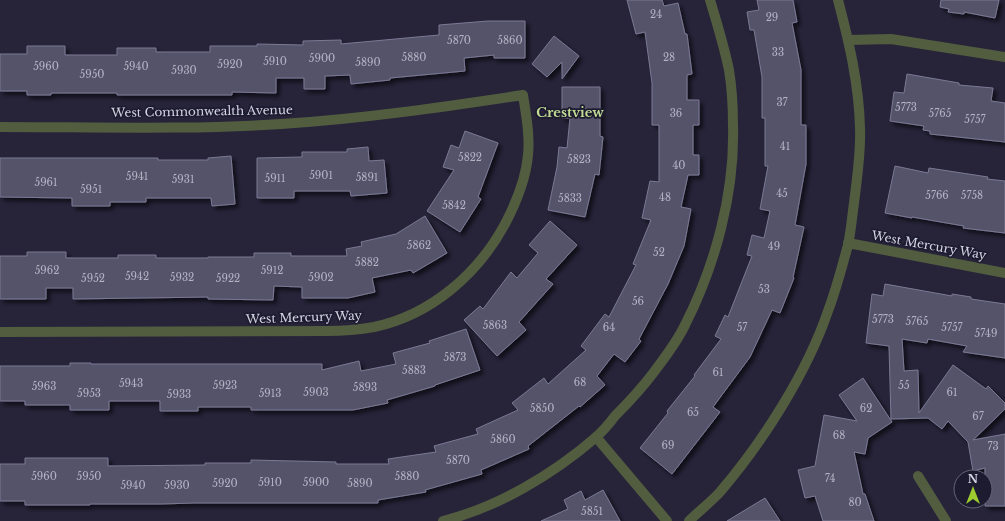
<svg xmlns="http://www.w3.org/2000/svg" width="1005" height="521" font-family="'Libre Baskerville',serif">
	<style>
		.building { fill: #54526b; stroke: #7b7994; filter: url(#shadow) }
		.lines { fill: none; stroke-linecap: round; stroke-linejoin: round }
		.minor { stroke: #525d3f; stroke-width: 10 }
		.labels { text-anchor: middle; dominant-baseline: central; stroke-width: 3.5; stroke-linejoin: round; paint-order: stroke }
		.number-label { font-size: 10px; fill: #b4b3c4 }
		.street-label { font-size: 12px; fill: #d4d3e2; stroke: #1d1b30 }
		.neighbourhood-label { font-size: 13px; font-weight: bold; fill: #c2dc94; stroke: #1d1b30 }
	</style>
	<defs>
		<filter id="shadow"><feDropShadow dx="3.5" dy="3.5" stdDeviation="2" flood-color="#0009"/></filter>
	</defs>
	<rect width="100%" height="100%" fill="#27243a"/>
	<g class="building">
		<polygon points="627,0 662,0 664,6 678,3 685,34 687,34 692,74 687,75 687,100 699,100 699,125 693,125 693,155 699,155 699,175 688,175 681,207 691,209 684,246 668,284 639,339 641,341 625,362 614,354 597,376 605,385 580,407 579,406 528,446 529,449 481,470 482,474 425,490 426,492 378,500 378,503 194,503 161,504 90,504 90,505 25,505 25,501 0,501 0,464 25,464 25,458 108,458 108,466 205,465 205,463 251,463 251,460 336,462 336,464 389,464 388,459 436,452 434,446 478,434 476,429 518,410 512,403 544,378 548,384 586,350 581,346 605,314 609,317 636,265 633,264 651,220 642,218 650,181 659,182 659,125 652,125 652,83 645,32 636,34"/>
		<polygon points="757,0 793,0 797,22 792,23 801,70 801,125 806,125 806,164 795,225 804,227 793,277 794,278 780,313 772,310 750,357 713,407 720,412 672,474 640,448 668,413 667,411 695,376 694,375 721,339 715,336 725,315 728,317 752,256 747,255 752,235 764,238 770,211 760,209 768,166 765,166 765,118 762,118 762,77 754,30 750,30 747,12 759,10"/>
		<polygon points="941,0 999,0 995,18 964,12 964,14 948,12 949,9 940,7"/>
		<polygon points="488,21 525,21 525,58 494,58 494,55 464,58 465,71 390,78 390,80 351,84 350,75 325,76 325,89 304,89 304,78 276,78 276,93 232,92 232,95 117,95 117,93 51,93 51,95 27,95 27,91 0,91 0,54 27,54 27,46 65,46 65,55 117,55 117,48 156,48 156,52 210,52 210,46 257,46 257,44 303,45 303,41 341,40 341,44 439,35 439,25"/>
		<polygon points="554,36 579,56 562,79 562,62 547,77 532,64"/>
		<polygon points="907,74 959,83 959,85 993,88 991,101 1005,103 1005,142 930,134 930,131 923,130 924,126 890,121 894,92 904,93"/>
		<polygon points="562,87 600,87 600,136 603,137 599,175 595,174 585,217 548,210 557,167 559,147 567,148 570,118 562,118"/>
		<polygon points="465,131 498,143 478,197 481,199 460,232 427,211 454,170 443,167 451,145 459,148"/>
		<polygon points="368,147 369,161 384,160 387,193 351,196 350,191 294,191 294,198 257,198 257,158 302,157 302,152 347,152 347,149"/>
		<polygon points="231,156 235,204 212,206 211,198 146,198 146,202 110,202 110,206 72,206 72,198 0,197 0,158 158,158 158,160 208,160 208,158"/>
		<polygon points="895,166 928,173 929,168 988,177 987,179 1005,181 1005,233 963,228 964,226 912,217 912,218 885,213"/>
		<polygon points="425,216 447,253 413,273 411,270 372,278 375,292 348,298 302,298 302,287 274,286 273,300 208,299 208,297 73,299 73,288 46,288 46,299 0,299 0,256 27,256 27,252 66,252 66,258 118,258 118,255 156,255 156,258 208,258 208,257 254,257 254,253 291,253 291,256 347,256 346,249 362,246 361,242 396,234"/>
		<polygon points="550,221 577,245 546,279 553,284 519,322 526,330 497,356 464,320 480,306 483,309 511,272 517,278 538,253 529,245"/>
		<polygon points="885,284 952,296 952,294 971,297 971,299 1005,304 1005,358 963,352 967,346 928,339 927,343 902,339 904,371 918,370 919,413 953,365 986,389 988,386 1005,403 1005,409 973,440 1005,434 1005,506 985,506 985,468 973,471 968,442 948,421 942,429 928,418 891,419 889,346 866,343 872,294 883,296"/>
		<polygon points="466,329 480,370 435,385 435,386 387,400 388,403 353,410 251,410 251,407 198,407 198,411 160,411 160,401 109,401 109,410 70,410 70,405 25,405 25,401 0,401 0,366 70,366 70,363 91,363 91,364 322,364 322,370 359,361 361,371 396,364 393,353 430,343 429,341"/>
		<polygon points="863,378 892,422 868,438 865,454 854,452 863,494 865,494 874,521 823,521 815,496 805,498 798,470 815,466 824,415 857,421 839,395"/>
		<polygon points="603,490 620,521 541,521 568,509 564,500 581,491 585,500"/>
		<polygon points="765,498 780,521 727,521"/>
	</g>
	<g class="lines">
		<g class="minor">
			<polyline points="848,40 891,39 1005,57"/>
			<path d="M0,127C93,127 188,130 281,124C362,119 443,107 523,95C526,115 530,135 528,155C526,179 516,203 505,224C478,274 431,315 374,327C358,330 342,331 326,331L0,332"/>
			<polyline points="848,243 1005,273"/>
			<polyline points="596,437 667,521"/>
			<polyline points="918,476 946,521"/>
			<path d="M443,521C498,507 552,475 595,438C602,432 609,424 615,416C629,402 642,388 654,372C665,357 677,342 685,325C715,266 735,193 733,126C733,108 732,88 729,70C724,46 717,23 710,0"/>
			<path d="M689,521C699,511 711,502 720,492C762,443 807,373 828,311C836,290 842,267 848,245C851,231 852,217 854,203C857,178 861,153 860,128C859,84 849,42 838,0"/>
		</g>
	</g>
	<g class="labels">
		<g class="number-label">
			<text x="656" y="14">24</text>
			<text x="772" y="17">29</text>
			<text x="459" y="40">5870</text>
			<text x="510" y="40">5860</text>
			<text x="778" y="52">33</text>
			<text x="414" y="57">5880</text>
			<text x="669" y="57">28</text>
			<text x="322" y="58">5900</text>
			<text x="275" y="61">5910</text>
			<text x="368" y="62">5890</text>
			<text x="230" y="64">5920</text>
			<text x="46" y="66">5960</text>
			<text x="136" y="66">5940</text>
			<text x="184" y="70">5930</text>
			<text x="92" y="74">5950</text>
			<text x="782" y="102">37</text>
			<text x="906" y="107">5773</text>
			<text x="676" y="113">36</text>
			<text x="940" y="113">5765</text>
			<text x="975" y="119">5757</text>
			<text x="785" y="146">41</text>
			<text x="470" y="157">5822</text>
			<text x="579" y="159">5823</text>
			<text x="679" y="165">40</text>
			<text x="321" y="175">5901</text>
			<text x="137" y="176">5941</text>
			<text x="367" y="177">5891</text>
			<text x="275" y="178">5911</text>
			<text x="183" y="179">5931</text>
			<text x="46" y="182">5961</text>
			<text x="91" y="189">5951</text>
			<text x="782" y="193">45</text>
			<text x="937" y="195">5766</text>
			<text x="972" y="195">5758</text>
			<text x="665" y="197">48</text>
			<text x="570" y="198">5833</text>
			<text x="454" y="205">5842</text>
			<text x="419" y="245">5862</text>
			<text x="774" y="246">49</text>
			<text x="659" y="252">52</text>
			<text x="367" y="262">5882</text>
			<text x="47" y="270">5962</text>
			<text x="272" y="270">5912</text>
			<text x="137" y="276">5942</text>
			<text x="182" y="277">5932</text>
			<text x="321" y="277">5902</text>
			<text x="93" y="278">5952</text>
			<text x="228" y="278">5922</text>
			<text x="764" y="289">53</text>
			<text x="638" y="301">56</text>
			<text x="883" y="319">5773</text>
			<text x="917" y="321">5765</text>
			<text x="495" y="325">5863</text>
			<text x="609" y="327">64</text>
			<text x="742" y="327">57</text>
			<text x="952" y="327">5757</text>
			<text x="986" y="333">5749</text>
			<text x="455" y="357">5873</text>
			<text x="414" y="370">5883</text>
			<text x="718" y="372">61</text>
			<text x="580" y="382">68</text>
			<text x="131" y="383">5943</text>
			<text x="225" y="385">5923</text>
			<text x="904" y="385">55</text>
			<text x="44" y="386">5963</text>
			<text x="365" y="387">5893</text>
			<text x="316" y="392">5903</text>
			<text x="952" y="392">61</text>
			<text x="89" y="393">5953</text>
			<text x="270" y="393">5913</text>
			<text x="179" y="394">5933</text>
			<text x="542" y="408">5850</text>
			<text x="866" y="408">62</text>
			<text x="693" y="412">65</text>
			<text x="978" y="416">67</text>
			<text x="839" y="435">68</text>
			<text x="503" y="439">5860</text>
			<text x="668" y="445">69</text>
			<text x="993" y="446">73</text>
			<text x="458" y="460">5870</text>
			<text x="44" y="476">5960</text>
			<text x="89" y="476">5950</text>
			<text x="407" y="476">5880</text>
			<text x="830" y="478">74</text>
			<text x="270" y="482">5910</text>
			<text x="316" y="482">5900</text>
			<text x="225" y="483">5920</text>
			<text x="360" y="483">5890</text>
			<text x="133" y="485">5940</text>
			<text x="177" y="485">5930</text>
			<text x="855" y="502">80</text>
			<text x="592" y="511">5851</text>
		</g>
		<g class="street-label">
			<text transform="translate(202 111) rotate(-1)">West Commonwealth Avenue</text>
			<text transform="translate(929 245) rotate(10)">West Mercury Way</text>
			<text transform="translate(304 317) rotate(-2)">West Mercury Way</text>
		</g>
		<g class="neighbourhood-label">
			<text x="570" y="112">Crestview</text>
		</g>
	</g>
	<g transform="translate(973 489)"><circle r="19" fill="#1d1b30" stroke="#666577"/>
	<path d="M0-3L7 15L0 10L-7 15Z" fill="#9dca2f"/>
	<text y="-6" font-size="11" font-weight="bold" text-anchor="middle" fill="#d4d3e2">N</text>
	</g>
</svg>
